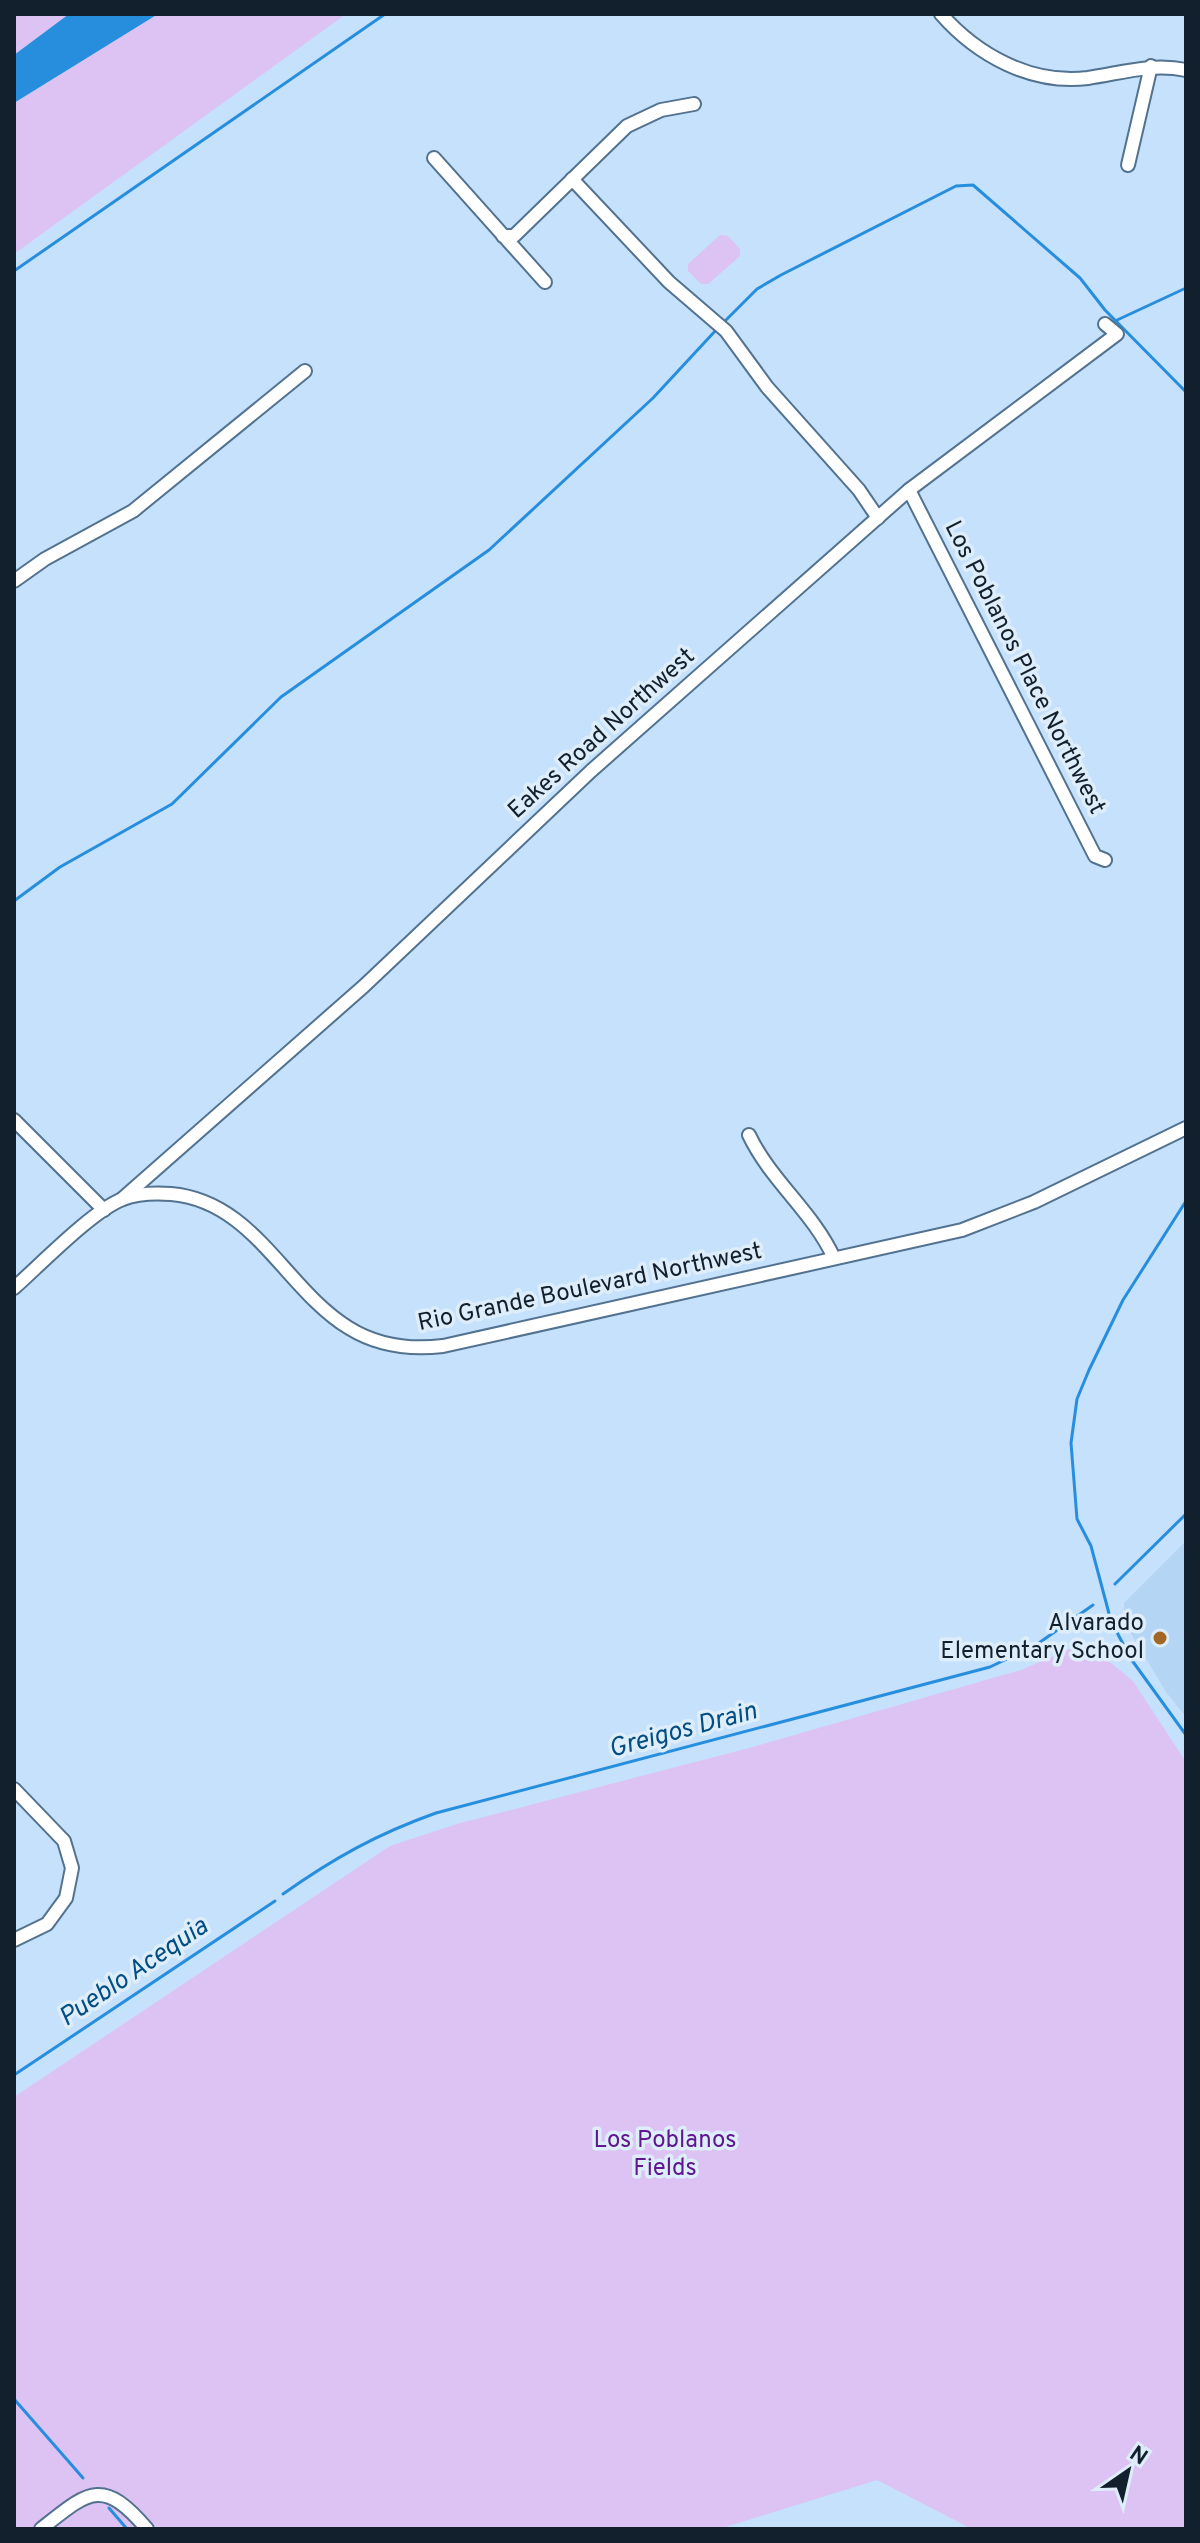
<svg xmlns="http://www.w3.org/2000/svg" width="1200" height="2543" font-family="Overpass,sans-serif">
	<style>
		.built { fill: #b5d5f5 }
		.green { fill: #dcc3f4 }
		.water { fill: #278ede }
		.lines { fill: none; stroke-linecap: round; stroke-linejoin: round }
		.stream { stroke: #278ede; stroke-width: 3 }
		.minor-casing { stroke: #527290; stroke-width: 16 }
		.minor { stroke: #fff; stroke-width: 12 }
		.poi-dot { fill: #a06824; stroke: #deedfa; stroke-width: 3 }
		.labels { text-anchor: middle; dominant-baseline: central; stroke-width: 7; stroke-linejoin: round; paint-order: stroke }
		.street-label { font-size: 24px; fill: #121f2c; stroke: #deedfa }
		.poi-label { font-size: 24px; fill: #121f2c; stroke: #deedfa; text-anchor: end }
		.park-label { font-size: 24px; fill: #61178f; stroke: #deedfa }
		.water-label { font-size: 26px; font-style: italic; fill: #024d82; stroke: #deedfa }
	</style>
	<rect width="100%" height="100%" fill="#c5e1fc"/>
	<polygon class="built" points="1186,1541 1186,1717 1166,1692 1124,1622 1124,1603"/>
	<g class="green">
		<polygon points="14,14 69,14 14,55"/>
		<polygon points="158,14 346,14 14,254 14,103"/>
		<polygon points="720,235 728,236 740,249 740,256 708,284 701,284 688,271 688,264"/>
		<polygon points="1079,1645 1087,1659 1100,1654 1133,1681 1186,1762 1186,2529 972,2529 877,2480 719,2529 14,2529 14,2097 390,1846 457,1824 749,1748 1021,1670"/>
	</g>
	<polygon class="water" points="69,14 158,14 14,103 14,55"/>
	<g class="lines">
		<g class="stream">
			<polyline points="14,271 385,14"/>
			<polyline points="1115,321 1186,288"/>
			<polyline points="722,324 757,289 781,275 956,186 973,185 1080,278 1105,310 1186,392"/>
			<polyline points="14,901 60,867 172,804 281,697 489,550 653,398 717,329"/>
			<polyline points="1186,1201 1123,1300 1089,1370 1077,1399 1071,1443 1077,1519 1091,1546 1111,1621 1131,1659 1186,1735"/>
			<polyline points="1115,1584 1186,1514"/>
			<path d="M283,1894C334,1858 377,1834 436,1813L990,1667L1036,1645L1093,1605"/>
			<polyline points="14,2075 275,1901"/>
			<polyline points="14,2399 83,2478"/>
			<polyline points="109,2508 127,2529"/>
		</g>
		<defs>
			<g id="minor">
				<path d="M941,14C977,55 1031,85 1088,78C1122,73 1151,63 1186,70"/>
				<polyline points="434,158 545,282"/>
				<polyline points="1128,165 1151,66"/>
				<polyline points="572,179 669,282 726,331 767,387 859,490 878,518"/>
				<polyline points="503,236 514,236 627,126 661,110 694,104"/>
				<polyline points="909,490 1095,856 1105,860"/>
				<polyline points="14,581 45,559 133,511 305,371"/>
				<polyline points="14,1120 104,1210"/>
				<path d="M749,1135C771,1181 813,1212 834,1258"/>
				<polyline points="122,1199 364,986 591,771 909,490 1117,334 1105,324"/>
				<path d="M14,1288C40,1265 93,1210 123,1199C138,1193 156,1193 171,1194C254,1201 285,1289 349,1328C378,1346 409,1350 443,1346L962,1230L1034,1202L1186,1128"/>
				<polyline points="14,1789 64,1841 72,1868 66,1898 47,1924 14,1940"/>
				<path d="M41,2529C88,2492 102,2476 147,2529"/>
			</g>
		</defs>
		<use href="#minor" class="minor-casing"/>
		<use href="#minor" class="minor"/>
	</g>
	<circle class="poi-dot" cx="1160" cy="1638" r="8"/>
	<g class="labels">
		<g class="street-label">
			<text transform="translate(1024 668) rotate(63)">Los Poblanos Place Northwest</text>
			<text transform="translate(602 734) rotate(-42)">Eakes Road Northwest</text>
			<text transform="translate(590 1288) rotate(-12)">Rio Grande Boulevard Northwest</text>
		</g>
		<g class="poi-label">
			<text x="1144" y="1624">Alvarado<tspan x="1144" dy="28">Elementary School</tspan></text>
		</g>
		<g class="park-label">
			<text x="665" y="2141">Los Poblanos<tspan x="665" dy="28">Fields</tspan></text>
		</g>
		<g class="water-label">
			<text transform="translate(683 1731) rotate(-15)">Greigos Drain</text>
			<text transform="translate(134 1973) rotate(-34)">Pueblo Acequia</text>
		</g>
	</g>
	<rect width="1200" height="2543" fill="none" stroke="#121f2c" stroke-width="32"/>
	<g transform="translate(1128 2471) rotate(34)" stroke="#deedfa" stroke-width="6" paint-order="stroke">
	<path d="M0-6L14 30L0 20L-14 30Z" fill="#121f2c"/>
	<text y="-12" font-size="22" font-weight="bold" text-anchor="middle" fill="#121f2c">N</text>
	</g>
</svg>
